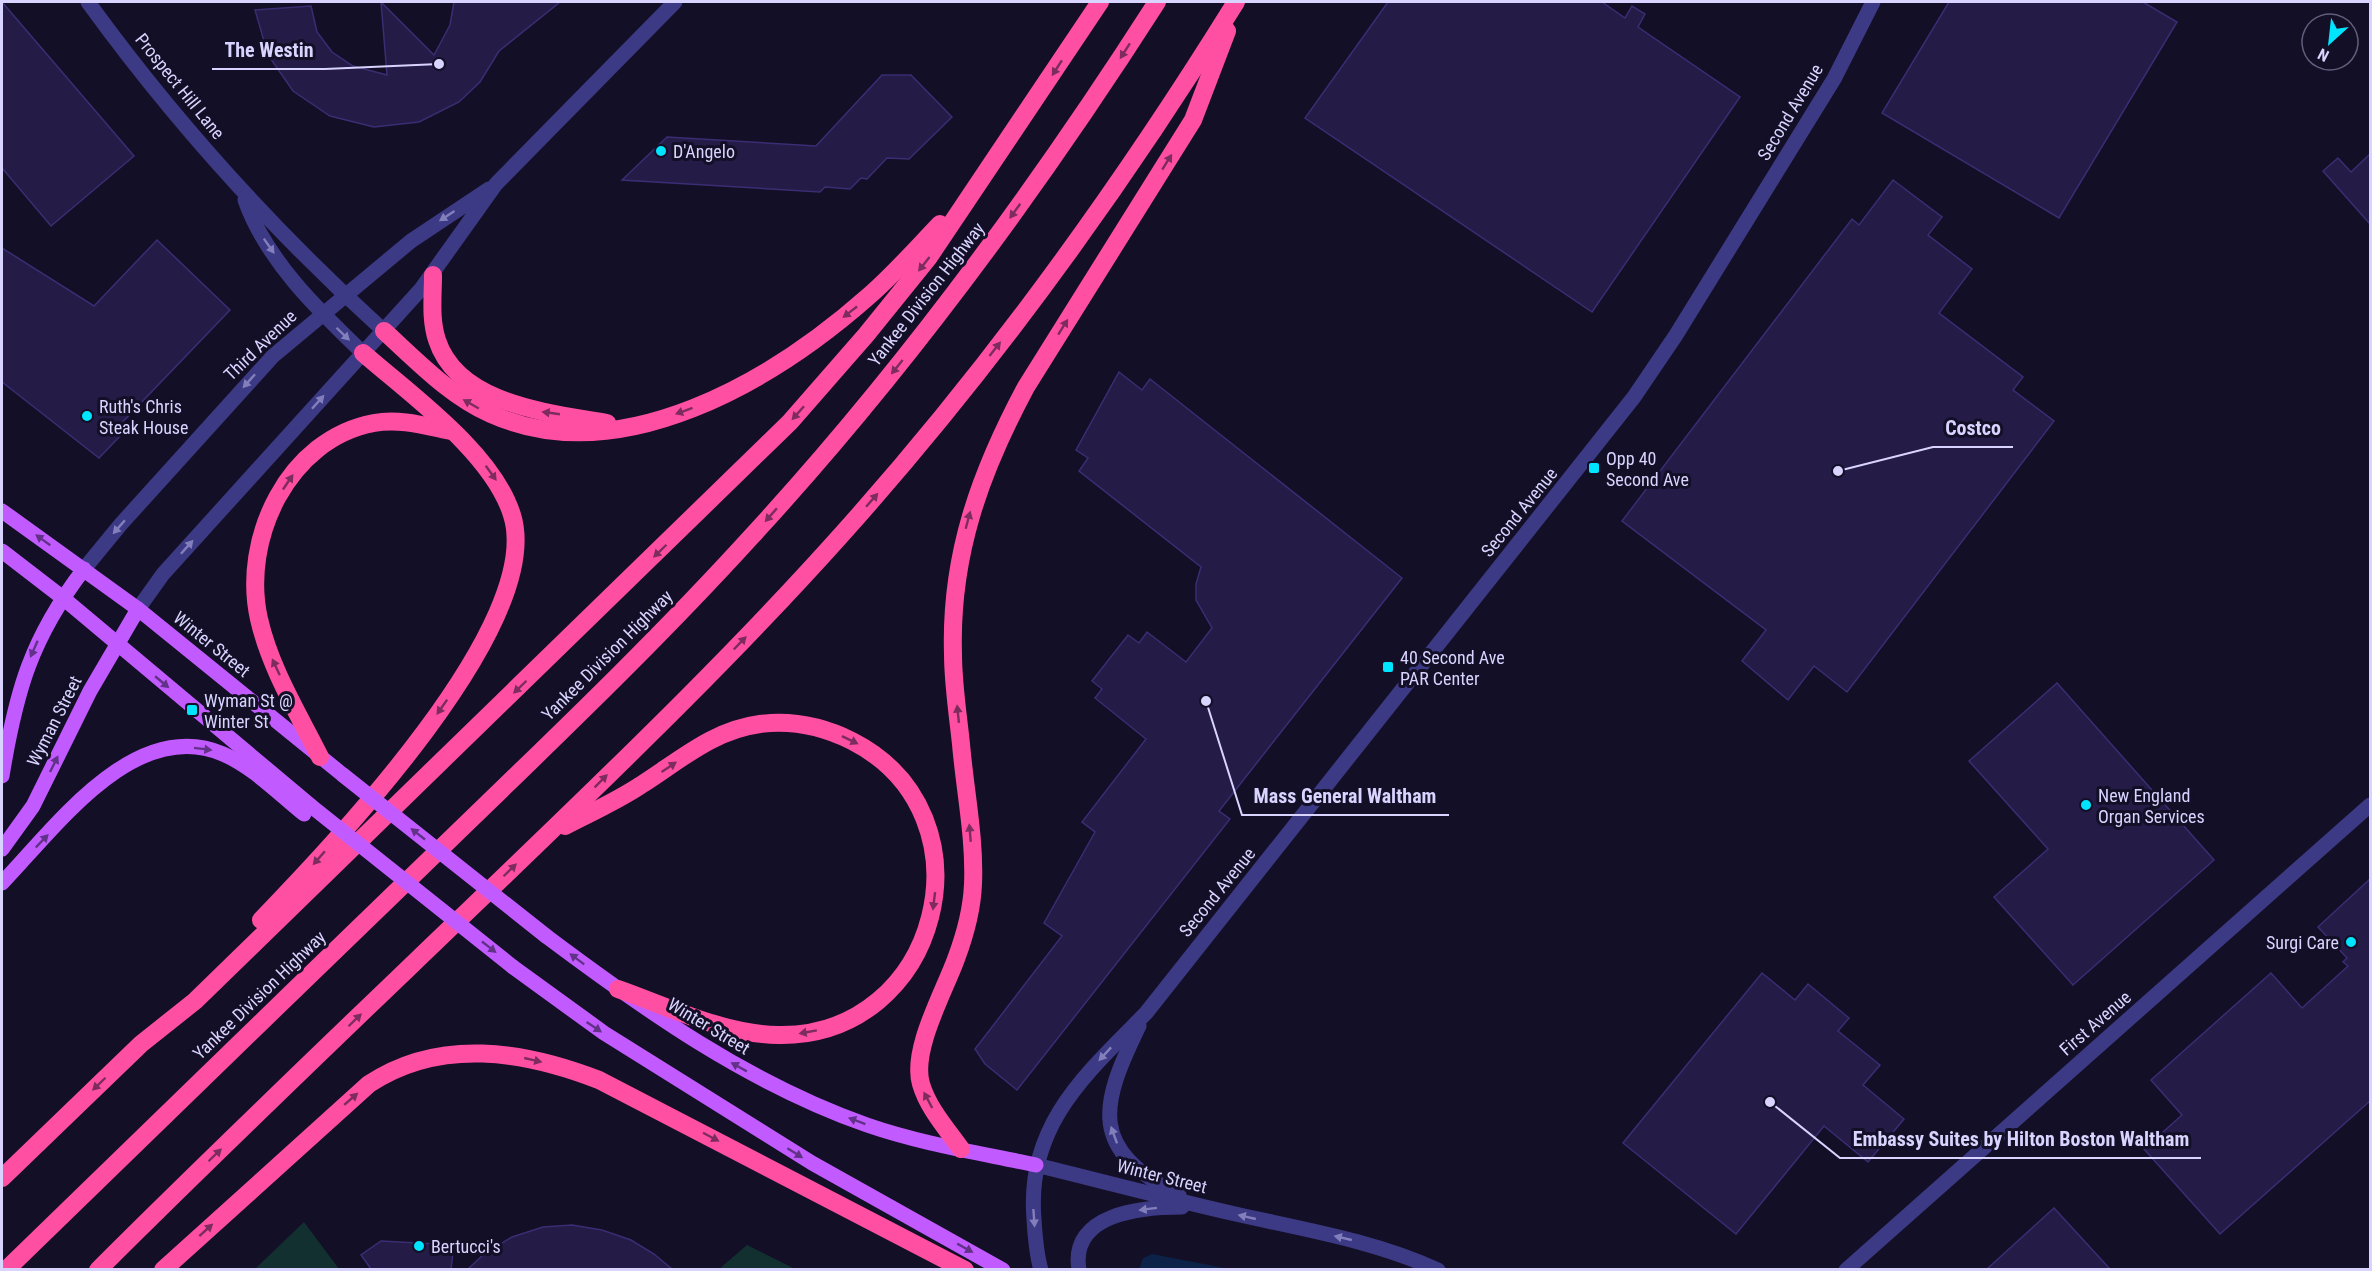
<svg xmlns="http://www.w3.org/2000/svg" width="2372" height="1271" font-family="'Roboto Condensed',sans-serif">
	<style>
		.green { fill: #12302f }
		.water { fill: #0c2248 }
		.building { fill: #241b47; stroke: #3b2d73; stroke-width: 1.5 }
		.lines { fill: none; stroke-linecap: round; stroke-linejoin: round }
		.minor { stroke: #3d3a85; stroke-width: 15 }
		.major { stroke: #c25bff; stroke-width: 15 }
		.highway { stroke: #ff4fa3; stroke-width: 18 }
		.major-bridge { stroke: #c25bff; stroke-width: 15 }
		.oneway { fill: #7d2c5e }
		.oneway2 { fill: #837fbc }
		.oneway3 { fill: #623188 }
		.poi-dot { fill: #00e5ff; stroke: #130f26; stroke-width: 2 }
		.labels { text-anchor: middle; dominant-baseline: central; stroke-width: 6; stroke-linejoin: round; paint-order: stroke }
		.street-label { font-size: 18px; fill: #d9d4ff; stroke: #130f26 }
		.poi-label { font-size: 18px; fill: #d9d4ff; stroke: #130f26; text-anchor: start }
		.leader { fill: none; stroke: #d9d4ff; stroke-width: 2 }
		.callout-dot { fill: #d9d4ff; stroke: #130f26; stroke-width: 2 }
		.callout-label { font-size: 20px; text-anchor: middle; font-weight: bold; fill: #d9d4ff; stroke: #130f26; stroke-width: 6; stroke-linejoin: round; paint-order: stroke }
	</style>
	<rect width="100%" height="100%" fill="#130f26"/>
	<g class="green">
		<polygon points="304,1222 339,1269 255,1269"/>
		<polygon points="747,1245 795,1269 719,1269"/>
	</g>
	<polygon class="water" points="1152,1254 1230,1269 1139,1269 1143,1258"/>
	<g class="building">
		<polygon points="2,2 134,156 51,226 2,168"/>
		<polygon points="381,2 434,55 450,25 454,2 560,2 499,51 480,82 459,102 419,122 374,127 330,116 293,91 268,55 255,10 311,6 317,32 332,52 353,66 387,75"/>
		<polygon points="1388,2 1602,2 1625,18 1632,6 1645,14 1638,27 1740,97 1592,312 1305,118"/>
		<polygon points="1949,2 2143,2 2177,22 2059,218 1882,113"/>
		<polygon points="882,75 911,75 952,117 909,159 887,158 867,179 861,178 850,189 825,187 820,192 622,180 667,137 816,146"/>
		<polygon points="2370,154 2370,224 2323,171 2338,158 2351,172"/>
		<polygon points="1893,180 1942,217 1928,235 1972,269 1939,313 2023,377 2013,390 2054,421 1847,692 1814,666 1788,700 1742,661 1766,630 1622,521 1852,219 1859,225"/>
		<polygon points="157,240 230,310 115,430 121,435 99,458 2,382 2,248 94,306"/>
		<polygon points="1119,372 1142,390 1150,379 1402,578 1219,811 1230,819 1017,1090 985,1064 975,1049 1062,936 1044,923 1095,832 1082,822 1146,739 1095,698 1102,689 1092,681 1128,635 1139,643 1147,632 1186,662 1212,628 1196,600 1196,584 1201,567 1079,471 1088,458 1076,450"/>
		<polygon points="2057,683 2214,860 2073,985 1994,897 2048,849 1969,761"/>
		<polygon points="2370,879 2370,1101 2220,1234 2144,1149 2182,1115 2151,1080 2271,973 2302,1008 2348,966 2343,962 2347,958 2318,927"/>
		<polygon points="1762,973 1795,1000 1808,984 1849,1018 1838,1031 1880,1065 1863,1085 1904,1119 1868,1162 1824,1126 1736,1234 1623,1143"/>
		<polygon points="2054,1208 2110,1269 1987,1269"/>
		<polygon points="572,1225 602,1230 631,1240 654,1254 672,1269 468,1269 484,1254 512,1237 543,1227"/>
		<polygon points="381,1241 454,1245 451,1269 371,1269 361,1255"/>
	</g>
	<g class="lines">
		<g class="minor">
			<path d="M88,2C175,122 274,231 384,331"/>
			<path d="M245,200C266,260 318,310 363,353"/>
			<polyline points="84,569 121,524 273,356 411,241 489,189"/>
			<polyline points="138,609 163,574 421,289 496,184 675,2"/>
			<path d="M1139,1026C1100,1106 1088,1149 1179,1195"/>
			<path d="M1036,1165C1101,1181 1166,1198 1231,1213C1301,1229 1372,1240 1438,1270"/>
			<path d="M1041,1270C1036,1253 1035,1236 1034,1219C1026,1125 1086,1074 1146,1013L1634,397L1676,335L1834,79L1873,2"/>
			<path d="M1079,1270C1069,1213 1143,1207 1182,1207"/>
			<polyline points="1846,1270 2370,805"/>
		</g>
		<g class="major">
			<polyline points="2,511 138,609 343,775"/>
			<polyline points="2,551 63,598 311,806"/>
			<path d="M2,776C16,691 31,638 84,569"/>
			<polyline points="2,849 33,806 90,691 138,609"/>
			<path d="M2,883C55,828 135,716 223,754C253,767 279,794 304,814"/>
			<path d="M546,936C646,1011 748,1083 867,1125C922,1144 980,1153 1036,1165"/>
			<polyline points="513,967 604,1033 812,1163 1003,1270"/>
		</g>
		<g class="highway">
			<path d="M433,275C433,296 430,319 437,340C458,405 551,413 607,423"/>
			<path d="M384,331C417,361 450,396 491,414C621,472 774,380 870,295C895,273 917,248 940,224"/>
			<path d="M320,757C298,713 270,668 259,619C241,539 288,439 374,423C399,418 426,426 451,431"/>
			<path d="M565,826C590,813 617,801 641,785C679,761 713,730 760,724C792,720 824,727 852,741C997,815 940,1038 778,1035C723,1034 669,1007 618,989"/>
			<path d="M261,920C333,845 546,623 512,515C493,453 411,395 363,353"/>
			<path d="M961,1149C946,1128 928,1108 921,1084C911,1050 944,992 956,959C965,935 972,910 973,884C975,838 965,791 961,744C958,715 953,684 953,654C950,555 980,473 1026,387L1193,120L1227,31"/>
			<polyline points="2,1178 141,1044 195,1001 790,422 866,335 929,257 1100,2"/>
			<path d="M6,1270C149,1131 291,993 434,855C541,751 650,648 751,537C903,372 1036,191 1157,2"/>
			<path d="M98,1270C238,1130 382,994 524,857C633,752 742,646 843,533C990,369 1120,189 1236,2"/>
			<path d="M163,1270L369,1084C440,1037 524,1051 599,1080L965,1270"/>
		</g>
		<g class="major-bridge">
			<polyline points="343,775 546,936"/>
			<polyline points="311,806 513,967"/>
		</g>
	</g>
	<defs><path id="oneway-solid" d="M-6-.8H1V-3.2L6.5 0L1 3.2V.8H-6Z" transform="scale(1.5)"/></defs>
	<g class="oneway">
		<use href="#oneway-solid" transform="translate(1125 51) rotate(123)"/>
		<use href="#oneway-solid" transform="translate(1057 68) rotate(123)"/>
		<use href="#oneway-solid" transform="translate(1167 162) rotate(-58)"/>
		<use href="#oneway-solid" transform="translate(1015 211) rotate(126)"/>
		<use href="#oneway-solid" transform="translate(924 264) rotate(128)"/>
		<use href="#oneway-solid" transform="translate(850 312) rotate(142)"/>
		<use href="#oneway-solid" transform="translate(1063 327) rotate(-58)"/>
		<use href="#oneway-solid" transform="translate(995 349) rotate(-52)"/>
		<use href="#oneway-solid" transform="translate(897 367) rotate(129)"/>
		<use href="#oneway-solid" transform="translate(471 404) rotate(-150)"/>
		<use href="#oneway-solid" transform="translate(684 411) rotate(160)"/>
		<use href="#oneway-solid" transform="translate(551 413) rotate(-172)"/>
		<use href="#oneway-solid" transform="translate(798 413) rotate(132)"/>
		<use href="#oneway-solid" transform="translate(491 473) rotate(54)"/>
		<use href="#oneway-solid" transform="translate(288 482) rotate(-56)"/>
		<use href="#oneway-solid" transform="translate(872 500) rotate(-49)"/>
		<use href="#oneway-solid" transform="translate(771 515) rotate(131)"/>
		<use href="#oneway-solid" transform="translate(968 520) rotate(-75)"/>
		<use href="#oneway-solid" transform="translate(660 551) rotate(136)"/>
		<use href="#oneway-solid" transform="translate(740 643) rotate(-46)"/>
		<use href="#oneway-solid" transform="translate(276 667) rotate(-115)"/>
		<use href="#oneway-solid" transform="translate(520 687) rotate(136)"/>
		<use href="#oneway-solid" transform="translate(442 707) rotate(125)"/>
		<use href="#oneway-solid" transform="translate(958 714) rotate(-96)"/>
		<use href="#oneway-solid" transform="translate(850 740) rotate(26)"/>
		<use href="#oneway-solid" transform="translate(669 767) rotate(-34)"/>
		<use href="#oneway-solid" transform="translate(601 781) rotate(-45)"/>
		<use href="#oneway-solid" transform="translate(970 833) rotate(-95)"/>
		<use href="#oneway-solid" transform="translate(319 858) rotate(131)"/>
		<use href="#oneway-solid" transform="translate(510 870) rotate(-44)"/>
		<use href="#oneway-solid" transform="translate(934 901) rotate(97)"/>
		<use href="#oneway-solid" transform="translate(355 1020) rotate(-44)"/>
		<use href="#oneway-solid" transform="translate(808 1032) rotate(170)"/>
		<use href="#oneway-solid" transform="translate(533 1060) rotate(13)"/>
		<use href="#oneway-solid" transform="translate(99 1084) rotate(136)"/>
		<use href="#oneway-solid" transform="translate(351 1099) rotate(-41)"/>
		<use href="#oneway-solid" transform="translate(928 1100) rotate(-118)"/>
		<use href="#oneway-solid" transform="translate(711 1137) rotate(28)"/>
		<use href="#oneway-solid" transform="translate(215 1155) rotate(-44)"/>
		<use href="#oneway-solid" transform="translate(206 1230) rotate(-42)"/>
	</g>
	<g class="oneway2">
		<use href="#oneway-solid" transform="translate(447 216) rotate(147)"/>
		<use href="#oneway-solid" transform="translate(269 246) rotate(55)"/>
		<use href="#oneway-solid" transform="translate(343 334) rotate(44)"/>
		<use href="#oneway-solid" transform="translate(249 381) rotate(132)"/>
		<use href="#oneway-solid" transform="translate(318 402) rotate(-48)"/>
		<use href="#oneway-solid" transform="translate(119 527) rotate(131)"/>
		<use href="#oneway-solid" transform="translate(187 547) rotate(-48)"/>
		<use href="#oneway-solid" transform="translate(1105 1054) rotate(133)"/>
		<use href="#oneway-solid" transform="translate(1114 1135) rotate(-110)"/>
		<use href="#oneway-solid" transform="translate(1148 1209) rotate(173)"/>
		<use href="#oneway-solid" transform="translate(1247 1217) rotate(-167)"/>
		<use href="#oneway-solid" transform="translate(1034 1218) rotate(86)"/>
		<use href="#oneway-solid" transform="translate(1343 1238) rotate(-167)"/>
	</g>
	<g class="oneway3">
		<use href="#oneway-solid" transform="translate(43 540) rotate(-144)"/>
		<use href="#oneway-solid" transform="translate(34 649) rotate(114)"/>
		<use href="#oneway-solid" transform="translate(162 682) rotate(40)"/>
		<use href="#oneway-solid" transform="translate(203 749) rotate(7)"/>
		<use href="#oneway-solid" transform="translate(54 764) rotate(-64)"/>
		<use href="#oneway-solid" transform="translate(418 834) rotate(-142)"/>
		<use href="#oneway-solid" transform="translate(42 841) rotate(-46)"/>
		<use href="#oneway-solid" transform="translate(489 947) rotate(38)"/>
		<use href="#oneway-solid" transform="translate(577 959) rotate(-143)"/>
		<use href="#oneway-solid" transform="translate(594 1027) rotate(34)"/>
		<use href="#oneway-solid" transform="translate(739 1067) rotate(-151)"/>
		<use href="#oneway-solid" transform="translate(857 1121) rotate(-159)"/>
		<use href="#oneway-solid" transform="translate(795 1153) rotate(32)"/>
		<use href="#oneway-solid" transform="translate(965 1248) rotate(29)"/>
	</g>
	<g class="poi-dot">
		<circle cx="661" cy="151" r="6"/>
		<circle cx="87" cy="416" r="6"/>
		<rect x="1588" y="462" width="12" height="12" rx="3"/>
		<rect x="1382" y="661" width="12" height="12" rx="3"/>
		<rect x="186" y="704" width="12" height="12" rx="3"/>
		<circle cx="2086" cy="805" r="6"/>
		<circle cx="2351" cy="942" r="6"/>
		<circle cx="419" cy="1246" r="6"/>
	</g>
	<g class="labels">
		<g class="street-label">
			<text transform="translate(180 86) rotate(51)">Prospect Hill Lane</text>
			<text transform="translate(1790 112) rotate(-59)">Second Avenue</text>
			<text transform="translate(926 294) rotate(-52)">Yankee Division Highway</text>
			<text transform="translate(260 345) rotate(-44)">Third Avenue</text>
			<text transform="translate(1519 512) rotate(-51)">Second Avenue</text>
			<text transform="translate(212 644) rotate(39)">Winter Street</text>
			<text transform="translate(607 655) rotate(-45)">Yankee Division Highway</text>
			<text transform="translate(54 721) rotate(-63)">Wyman Street</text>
			<text transform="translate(1217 892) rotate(-51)">Second Avenue</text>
			<text transform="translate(259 995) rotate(-44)">Yankee Division Highway</text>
			<text transform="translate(2095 1023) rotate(-41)">First Avenue</text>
			<text transform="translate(709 1026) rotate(31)">Winter Street</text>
			<text transform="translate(1162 1176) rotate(14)">Winter Street</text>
		</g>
		<g class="poi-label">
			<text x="673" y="151">D'Angelo</text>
			<text x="99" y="406">Ruth's Chris<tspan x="99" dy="21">Steak House</tspan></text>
			<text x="1606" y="458">Opp 40<tspan x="1606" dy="21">Second Ave</tspan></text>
			<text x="1400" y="657">40 Second Ave<tspan x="1400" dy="21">PAR Center</tspan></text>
			<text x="204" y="700">Wyman St @<tspan x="204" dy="21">Winter St</tspan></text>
			<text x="2098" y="795">New England<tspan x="2098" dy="21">Organ Services</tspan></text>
			<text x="2339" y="942" text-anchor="end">Surgi Care</text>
			<text x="431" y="1246">Bertucci's</text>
		</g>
	</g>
	<path class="leader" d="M439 64L325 69H212M1838 471L1933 447H2013M1206 701L1242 815H1449M1770 1102L1840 1158H2201"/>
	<g class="callout-dot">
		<circle cx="439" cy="64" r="6"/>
		<circle cx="1838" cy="471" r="6"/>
		<circle cx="1206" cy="701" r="6"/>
		<circle cx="1770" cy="1102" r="6"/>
	</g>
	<g class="callout-label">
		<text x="269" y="57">The Westin</text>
		<text x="1973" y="435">Costco</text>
		<text x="1345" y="803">Mass General Waltham</text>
		<text x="2021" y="1146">Embassy Suites by Hilton Boston Waltham</text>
	</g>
	<rect width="2372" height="1271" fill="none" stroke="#d9d4ff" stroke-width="6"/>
	<g transform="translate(2330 42) rotate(207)"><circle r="28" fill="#130f26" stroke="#625e7d" stroke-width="1.5"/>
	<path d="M0-4.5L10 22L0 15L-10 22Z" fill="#00e5ff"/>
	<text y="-9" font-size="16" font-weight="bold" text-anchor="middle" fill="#d9d4ff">N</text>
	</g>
</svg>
